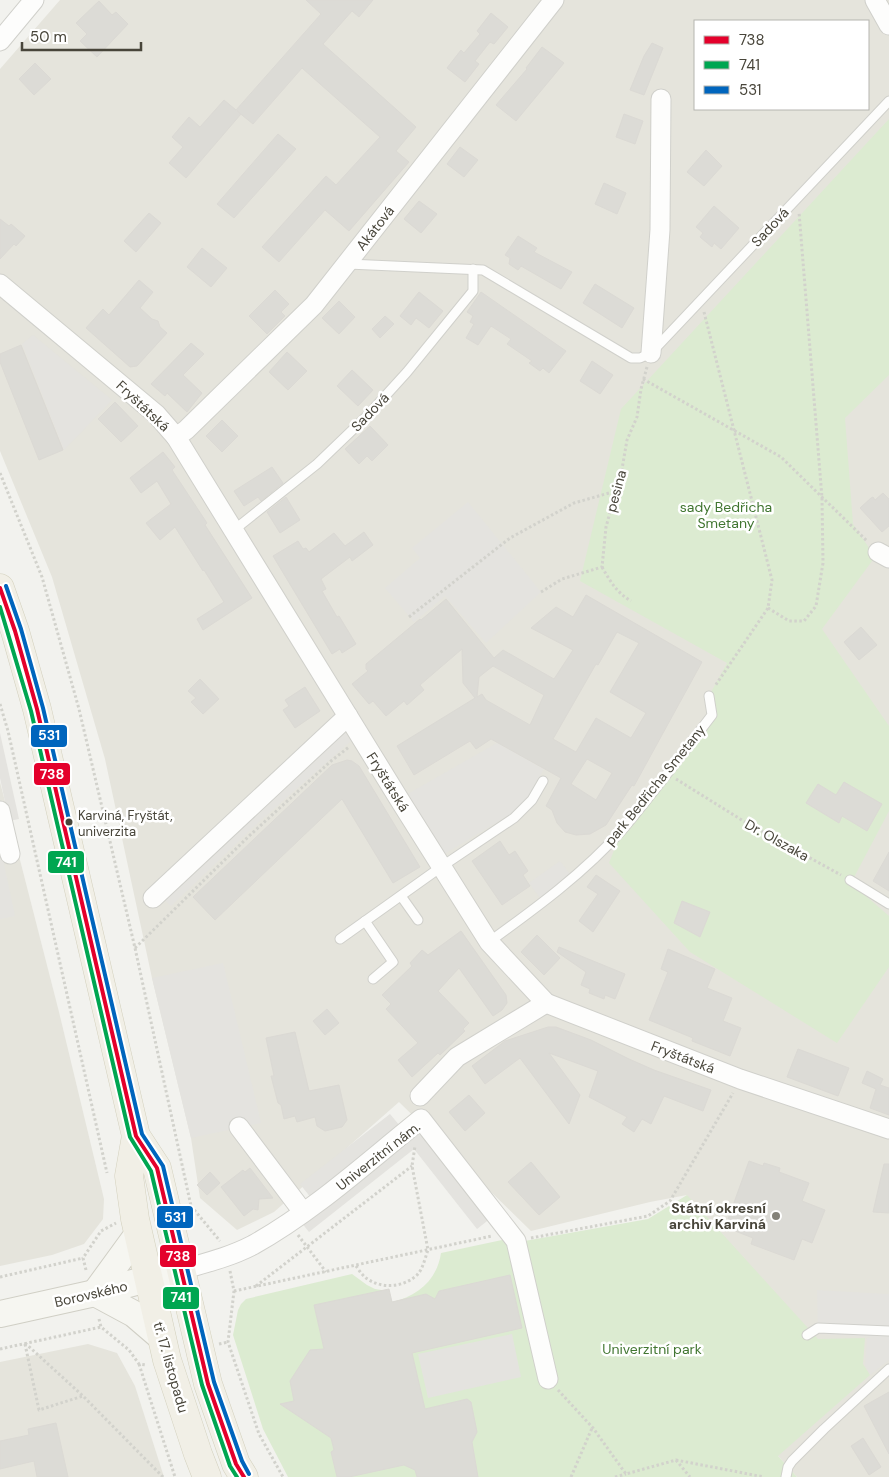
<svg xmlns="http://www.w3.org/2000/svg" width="889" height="1477" font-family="'DM Sans',sans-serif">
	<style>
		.residential { fill: #e5e4dc; fill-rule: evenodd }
		.green { fill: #dcebd1 }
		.parking { fill: #e4e3df }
		.building { fill: #dcdbd6; stroke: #dbd9d4; fill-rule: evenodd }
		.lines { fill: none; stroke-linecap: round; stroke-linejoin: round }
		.lane-casing { stroke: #d0d0cb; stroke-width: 11 }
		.street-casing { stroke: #d0d0cb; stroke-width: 21 }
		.secondary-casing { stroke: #d0cfc5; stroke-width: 28 }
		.primary-casing { stroke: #d3d0bd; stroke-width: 29 }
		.path { stroke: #d2d2cc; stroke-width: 3; stroke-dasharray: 2.5 2.5; stroke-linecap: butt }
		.lane { stroke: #fdfdfc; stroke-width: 9 }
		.street { stroke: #fdfdfc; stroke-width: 19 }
		.secondary { stroke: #f6f6f1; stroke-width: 26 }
		.primary { stroke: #f1efe6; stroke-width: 28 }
		.bus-1-casing { stroke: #fff; stroke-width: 8 }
		.bus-2-casing { stroke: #fff; stroke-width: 8 }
		.bus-3-casing { stroke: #fff; stroke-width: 8 }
		.bus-1 { stroke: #e4002b; stroke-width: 4 }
		.bus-2 { stroke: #00a651; stroke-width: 4 }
		.bus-3 { stroke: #0065bd; stroke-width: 4 }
		.bus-dot { fill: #48453a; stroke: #fff; stroke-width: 2 }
		.poi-dot { fill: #848279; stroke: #fff; stroke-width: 2 }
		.labels { text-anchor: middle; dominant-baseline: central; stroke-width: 5; stroke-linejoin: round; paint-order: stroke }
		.bus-label { font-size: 13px; fill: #48453a; stroke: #fff; text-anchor: start }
		.street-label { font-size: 14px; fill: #48453a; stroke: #fff }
		.park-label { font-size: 14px; fill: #417631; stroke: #fff }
		.poi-label { font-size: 14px; font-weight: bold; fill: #48453a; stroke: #fff; text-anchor: end }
		.line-badge { stroke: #fff; stroke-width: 2 }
		.badge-label { font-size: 14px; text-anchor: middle; font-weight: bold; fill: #fff }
	</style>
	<rect width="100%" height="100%" fill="#f2f2ee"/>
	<g class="residential">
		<path d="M60,0H889V1477H797L778,1456L687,1195L650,1202L531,1231L399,1102L274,1212L237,1230L200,1198L191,1138L152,978L105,759L52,577L0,451V69ZM695,21H868V109H695Z"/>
		<polygon points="0,782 59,1012 104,1199 103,1219 84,1244 52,1255 0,1266"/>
		<polygon points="88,1344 117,1353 135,1386 164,1477 0,1477 0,1362"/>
	</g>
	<g class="green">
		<polygon points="889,119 889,375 845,418 853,524 875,557 822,629 889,726 889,811 851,883 889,916 889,967 837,1043 690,952 609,863 622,830 712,715 709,696 727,663 580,581 621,409"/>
		<path d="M687,1195L818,1339L865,1338L863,1364L870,1375L778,1456L797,1477H288L263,1429L233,1335L238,1310L241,1304L246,1299L352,1274L367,1285L375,1289L388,1291L392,1302C418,1296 437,1280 441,1253L502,1240L519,1242L648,1219Z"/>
	</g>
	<g class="parking">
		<polygon points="33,335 112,400 64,450 22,344"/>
		<polygon points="468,502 541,592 486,643 445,596 414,622 385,588 420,558 412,548"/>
		<polygon points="348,716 359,734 259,822 171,906 158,894"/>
		<polygon points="0,733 19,819 9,821 0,778"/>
		<polygon points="497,743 544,769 527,798 511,814 436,859 399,799"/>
		<polygon points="0,855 2,855 15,916 0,919"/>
		<polygon points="560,861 572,877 543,902 529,883"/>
		<polygon points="223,963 261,1123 191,1138 152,978"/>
		<polygon points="390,1114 405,1132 421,1119 496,1214 477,1229 414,1149 309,1232 297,1217 315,1203 300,1184"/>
		<polygon points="817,1290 889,1294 889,1360 870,1375 865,1364 867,1338 874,1337 818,1334"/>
		<polygon points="512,1334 521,1377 428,1398 418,1354"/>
	</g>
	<g class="building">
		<polygon points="306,0 373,0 359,17 352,11 323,44 416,127 396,151 409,162 349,231 325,210 279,262 262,247 326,176 336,185 380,137 302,68 253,124 237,111 241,114 186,178 169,163 183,147 172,137 189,117 200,127 224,100 236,110 321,14"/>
		<polygon points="99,1 112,15 116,12 128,24 97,57 80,41 87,34 76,23"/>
		<polygon points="491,13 508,27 494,44 490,42 475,61 479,64 465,82 447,68 461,50 464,53 480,34 477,31"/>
		<polygon points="652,43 663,48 644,95 630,90 644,56"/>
		<polygon points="542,47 564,63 516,121 496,105 527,69 526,68"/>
		<polygon points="35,63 51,79 34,95 19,79"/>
		<polygon points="624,114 643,121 635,144 616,137"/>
		<polygon points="278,134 296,149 234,218 217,204"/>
		<polygon points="460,147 478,160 464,177 447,164"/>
		<polygon points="706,150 722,166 704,186 687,172"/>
		<polygon points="604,183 626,193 617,214 595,204"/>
		<polygon points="419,201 437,214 421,233 404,219"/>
		<polygon points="714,206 739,228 721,249 714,243 712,247 700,237 703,233 696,227"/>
		<polygon points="149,213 161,223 136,252 124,241"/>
		<polygon points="0,219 9,226 11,224 25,236 16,246 14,244 0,259"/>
		<polygon points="518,236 537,248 534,252 572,272 561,289 521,266 518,270 509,264 510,258 505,255"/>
		<polygon points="202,248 227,268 211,287 187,267"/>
		<polygon points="139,280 153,292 140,308 152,319 158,321 160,327 167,333 137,366 130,367 86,328 103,309 109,315"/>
		<polygon points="595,284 634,308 622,328 583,303"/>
		<polygon points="275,290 289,304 281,312 285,316 267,334 249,316"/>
		<polygon points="419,292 443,311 429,328 416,318 411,325 400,316"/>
		<polygon points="481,292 566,351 549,373 543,368 540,371 529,363 532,361 507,344 511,339 491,326 478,345 466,338 474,324 470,322 473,316 467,312"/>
		<polygon points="339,301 355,317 339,334 322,318"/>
		<polygon points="385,316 394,324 380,338 372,329"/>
		<polygon points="191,343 204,354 183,375 202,393 187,412 167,393 165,396 151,384"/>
		<polygon points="21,345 63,450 39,460 0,362 0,354"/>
		<polygon points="287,352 307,371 288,390 269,372"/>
		<polygon points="592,361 613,375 600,394 580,381"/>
		<polygon points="352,370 373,390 358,406 337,386"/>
		<polygon points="115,402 138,426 121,442 98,419"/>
		<polygon points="222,420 238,436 222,452 206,436"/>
		<polygon points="370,426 388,445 372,461 367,456 359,464 345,449"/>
		<polygon points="163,452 175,467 172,470 207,523 205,525 252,598 203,630 197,619 224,602 204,570 203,571 175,527 160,540 146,523 171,504 157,481 141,493 130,478"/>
		<polygon points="272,467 283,483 261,501 258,497 244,506 234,491"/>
		<polygon points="883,493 889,499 889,526 882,532 860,508 871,498 873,497 875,500"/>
		<polygon points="286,497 300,520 280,533 267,512"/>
		<polygon points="364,532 373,545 352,561 350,557 321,579 326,589 322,591 337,617 339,616 356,644 342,653 340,649 332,654 273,556 298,541 303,549 306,548 309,552 334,533 345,546"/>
		<path d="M586,595L702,662L634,786L632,785L606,825L590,834L576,835L565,832L557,823L552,810L546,806L561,778L491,739L476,749L470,741L414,775L397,746L475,698L463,683L462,649L420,685L424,690L407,705L404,701L386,716L373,701L369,704L352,684L368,671L366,669V664L420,619L421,620L446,599L494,658L503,650L554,679L573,650L531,628L556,607L573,617ZM617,632L639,643L610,692L646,713L631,738L596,718L576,752L553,739L596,664L598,665ZM493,666L544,695L530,725L486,700L482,694L477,697L479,677ZM587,759L612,773L596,800L571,784Z"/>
		<polygon points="861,627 877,645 859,660 844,642"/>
		<polygon points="200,679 219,699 203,714 191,702 196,698 188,691"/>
		<polygon points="305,687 320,711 295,728 283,710 289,706 285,700"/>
		<polygon points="347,760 352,761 359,766 420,867 393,883 342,799 215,920 193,897 332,765"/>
		<polygon points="844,782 882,804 867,831 842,816 839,823 806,803 818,784 836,795"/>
		<polygon points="500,841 509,855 515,851 528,871 523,875 530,886 502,905 472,861"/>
		<polygon points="889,852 889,891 873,881"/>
		<polygon points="596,875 620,891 593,932 579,921 598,894 587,887"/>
		<polygon points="682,901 710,912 700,937 674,923"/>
		<polygon points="461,931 506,995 507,1003 502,1010 493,1016 459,968 438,991 469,1023 463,1029 465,1031 440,1055 438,1053 412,1077 398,1060 418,1043 386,1009 391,1004 382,995 412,966 410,963 422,950 428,955"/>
		<polygon points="537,935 560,958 544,975 521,952"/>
		<polygon points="559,947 625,974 615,999 605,995 604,999 589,993 590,989 581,985 586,972 557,952"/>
		<polygon points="668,949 715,969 707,988 732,998 723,1021 741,1028 730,1056 692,1041 693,1038 649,1020 668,972 661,969"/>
		<polygon points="327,1009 339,1023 325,1035 313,1021"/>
		<polygon points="548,1027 556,1027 591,1040 629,1059 654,1070 711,1090 703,1111 664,1096 651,1124 642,1119 634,1132 622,1124 627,1117 589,1097 598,1071 549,1053 580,1095 569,1124 520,1058 485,1084 472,1066 505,1041"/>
		<polygon points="295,1032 309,1091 339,1085 347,1120 342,1127 325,1131 317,1126 315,1117 297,1122 295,1116 284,1119 281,1105 278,1103 271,1076 274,1076 266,1038"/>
		<polygon points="798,1049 849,1068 838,1096 787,1077"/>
		<polygon points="867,1071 883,1079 880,1085 889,1088 889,1115 870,1108 876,1089 862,1083"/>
		<polygon points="469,1095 485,1113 465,1131 449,1112"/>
		<polygon points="749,1161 763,1166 764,1163 780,1168 779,1172 809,1183 802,1201 825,1210 812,1243 802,1239 794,1260 751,1244 753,1238 735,1231 737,1226 727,1222"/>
		<polygon points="531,1162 560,1197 539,1215 508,1182"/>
		<polygon points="884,1164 889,1164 889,1213 873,1212"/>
		<polygon points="250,1168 273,1198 259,1199 258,1210 253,1209 244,1216 221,1187 243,1170 245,1172"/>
		<polygon points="210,1172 220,1183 207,1195 197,1185"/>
		<polygon points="510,1275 522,1328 412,1353 425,1409 467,1399 471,1402 477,1432 472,1442 478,1477 417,1477 415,1470 404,1465 349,1477 337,1477 331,1452 334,1450 331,1438 280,1404 294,1401 290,1381 310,1350 324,1349 314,1305 389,1289 392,1302 426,1294 435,1299 439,1291"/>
		<polygon points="889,1392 889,1454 864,1406"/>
		<polygon points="56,1423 68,1477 37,1477 34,1461 0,1469 0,1441 29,1435 28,1429"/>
		<polygon points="863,1438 881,1467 869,1475 851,1446"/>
	</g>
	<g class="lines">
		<defs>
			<g id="lane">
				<polyline points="348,264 483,270 631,358 640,358 651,353 889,101"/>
				<polyline points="234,530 317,464 368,415 407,372 473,291 473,269"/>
				<polyline points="850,880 889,904"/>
				<polyline points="401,896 418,920"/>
				<polyline points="365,921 393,962 373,979"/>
				<polyline points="340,939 441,867 514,818 532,800 543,781"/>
				<path d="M489,942C536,908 584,873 623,829C654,792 683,753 712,715L709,696"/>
				<polyline points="807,1335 818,1328 889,1331"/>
				<polyline points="786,1477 788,1467 792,1461 824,1429 889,1369"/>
			</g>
			<g id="street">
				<polyline points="875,0 889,25"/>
				<polyline points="0,41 34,0"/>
				<polyline points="0,284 156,414 176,437 399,799 489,942 546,1003 740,1079 889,1129"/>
				<polyline points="651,353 660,230 661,99"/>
				<polyline points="176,437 186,430 314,305 554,0"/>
				<polyline points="878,552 889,558"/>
				<polyline points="0,811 10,854"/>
				<polyline points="153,898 348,716"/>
				<polyline points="420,1096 457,1057 546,1003"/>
				<polyline points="239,1127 303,1212"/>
				<path d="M181,1270C205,1263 230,1257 253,1245C314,1211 366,1163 421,1119L516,1241L548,1379"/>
			</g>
			<g id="secondary">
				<polyline points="95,1293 134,1314 162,1338"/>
				<polyline points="95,1293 138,1234"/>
				<polyline points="0,1314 95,1293 181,1270"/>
			</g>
			<g id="primary">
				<polyline points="0,588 15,631 37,709 136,1136 157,1168 208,1384 236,1464 244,1477"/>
				<polyline points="136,1136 129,1176 135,1219 167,1360 198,1454 207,1477"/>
			</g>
		</defs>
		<use href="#lane" class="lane-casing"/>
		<use href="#street" class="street-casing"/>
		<use href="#secondary" class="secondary-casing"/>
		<use href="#primary" class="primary-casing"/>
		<g class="path">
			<polyline points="704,312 772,580 768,608 715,686"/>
			<polyline points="643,379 781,457 867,541"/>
			<polyline points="0,473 42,577 79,709 135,948 191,1206"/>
			<path d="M602,567C610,581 617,593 631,601"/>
			<polyline points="541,592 562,579 602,567 606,527 622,469 627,440 637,417 641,389 647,367"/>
			<polyline points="768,608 789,621 804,621 816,606 823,563 822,498 799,212"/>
			<polyline points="409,617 510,538 574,503 616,491"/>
			<polyline points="0,704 8,731 107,1173"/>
			<polyline points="676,779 745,822 841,875"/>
			<polyline points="135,948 248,837 331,761 349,747"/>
			<polyline points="191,1206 220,1241"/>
			<polyline points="298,1235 326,1272"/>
			<polyline points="531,1238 648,1216 670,1201 733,1093"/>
			<path d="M356,1266C359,1270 362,1275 366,1278C381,1289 403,1288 417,1275C423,1269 425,1258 428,1250L412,1166L415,1146"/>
			<polyline points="86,1270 83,1258 101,1231 116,1223"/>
			<polyline points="230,1271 234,1291 228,1342 259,1434 283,1477"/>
			<polyline points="0,1277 83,1258"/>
			<polyline points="256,1286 412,1166"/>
			<polyline points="234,1291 492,1236"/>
			<polyline points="99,1319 101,1327 129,1350 139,1364 146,1365"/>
			<polyline points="25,1343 83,1396 163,1477"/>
			<polyline points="25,1344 39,1410 83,1396"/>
			<polyline points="219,1344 228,1342"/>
			<polyline points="0,1349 101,1327"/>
			<polyline points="139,1364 175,1477"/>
			<polyline points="558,1390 593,1428 626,1474 676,1460 764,1477"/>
			<polyline points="676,1460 690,1477"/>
			<polyline points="571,1477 592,1428"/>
			<polyline points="615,1477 626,1474"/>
		</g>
		<use href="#lane" class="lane"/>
		<use href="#street" class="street"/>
		<use href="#secondary" class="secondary"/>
		<use href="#primary" class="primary"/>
		<defs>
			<polyline id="bus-1" points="0,588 15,631 37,709 136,1136 157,1168 208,1384 236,1464 244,1477"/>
			<polyline id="bus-2" points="0,607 31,711 130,1137 151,1171 202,1385 230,1466 237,1477"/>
			<polyline id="bus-3" points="6,586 21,629 43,708 142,1134 163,1166 214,1382 242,1461 249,1474"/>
		</defs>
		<use href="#bus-1" class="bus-1-casing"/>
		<use href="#bus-2" class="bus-2-casing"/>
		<use href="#bus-3" class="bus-3-casing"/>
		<use href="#bus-1" class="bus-1"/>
		<use href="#bus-2" class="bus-2"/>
		<use href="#bus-3" class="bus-3"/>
	</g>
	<circle class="bus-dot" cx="69" cy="822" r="4.5"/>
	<circle class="poi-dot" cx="776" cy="1216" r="5"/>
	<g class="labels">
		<g class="bus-label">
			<text x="78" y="815">Karviná, Fryštát,<tspan x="78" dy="16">univerzita</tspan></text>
		</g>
		<g class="street-label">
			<text transform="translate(770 227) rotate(-47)">Sadová</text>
			<text transform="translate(375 228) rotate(-52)">Akátová</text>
			<text transform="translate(143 406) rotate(43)">Fryštátská</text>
			<text transform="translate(370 412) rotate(-46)">Sadová</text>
			<text transform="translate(616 491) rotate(-75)">pesina</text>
			<text transform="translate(388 782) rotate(58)">Fryštátská</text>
			<text transform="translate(655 785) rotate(-51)">park Bedřicha Smetany</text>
			<text transform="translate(777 840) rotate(29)">Dr. Olszaka</text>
			<text transform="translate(683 1057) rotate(21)">Fryštátská</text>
			<text transform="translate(378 1156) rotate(-38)">Univerzitní nám.</text>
			<text transform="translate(91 1294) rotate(-13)">Borovského</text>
			<text transform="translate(171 1367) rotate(74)">tř. 17. listopadu</text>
		</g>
		<g class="park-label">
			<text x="726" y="507">sady Bedřicha<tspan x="726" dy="16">Smetany</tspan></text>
			<text x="652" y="1349">Univerzitní park</text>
		</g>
		<g class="poi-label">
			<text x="766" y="1208">Státní okresní<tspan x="766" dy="16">archiv Karviná</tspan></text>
		</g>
	</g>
	<g class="line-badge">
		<rect x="30" y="724" width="38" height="24" rx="5" fill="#0065bd"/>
		<rect x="33" y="762" width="38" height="24" rx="5" fill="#e4002b"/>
		<rect x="47" y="850" width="38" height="24" rx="5" fill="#00a651"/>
		<rect x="156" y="1205" width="38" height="24" rx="5" fill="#0065bd"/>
		<rect x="159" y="1244" width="38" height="24" rx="5" fill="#e4002b"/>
		<rect x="162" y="1286" width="38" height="24" rx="5" fill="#00a651"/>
	</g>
	<g class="badge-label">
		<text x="49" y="740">531</text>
		<text x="52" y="779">738</text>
		<text x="66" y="867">741</text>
		<text x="175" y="1222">531</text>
		<text x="178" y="1261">738</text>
		<text x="181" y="1302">741</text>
	</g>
	<rect x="694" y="20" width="175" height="90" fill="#ffffff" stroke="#b6b5b0"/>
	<rect x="704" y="36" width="25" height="8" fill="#e4002b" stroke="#b6b5b0"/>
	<text x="739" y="45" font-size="15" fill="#48453a">738</text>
	<rect x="704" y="61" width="25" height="8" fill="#00a651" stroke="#b6b5b0"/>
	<text x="739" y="70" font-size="15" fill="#48453a">741</text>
	<rect x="704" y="86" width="25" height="8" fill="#0065bd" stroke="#b6b5b0"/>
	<text x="739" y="95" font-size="15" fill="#48453a">531</text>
	<path d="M22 42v8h119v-8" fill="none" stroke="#48453a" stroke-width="2.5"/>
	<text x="30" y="42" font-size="15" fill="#48453a" stroke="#ffffff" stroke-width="4" paint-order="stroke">50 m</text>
</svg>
